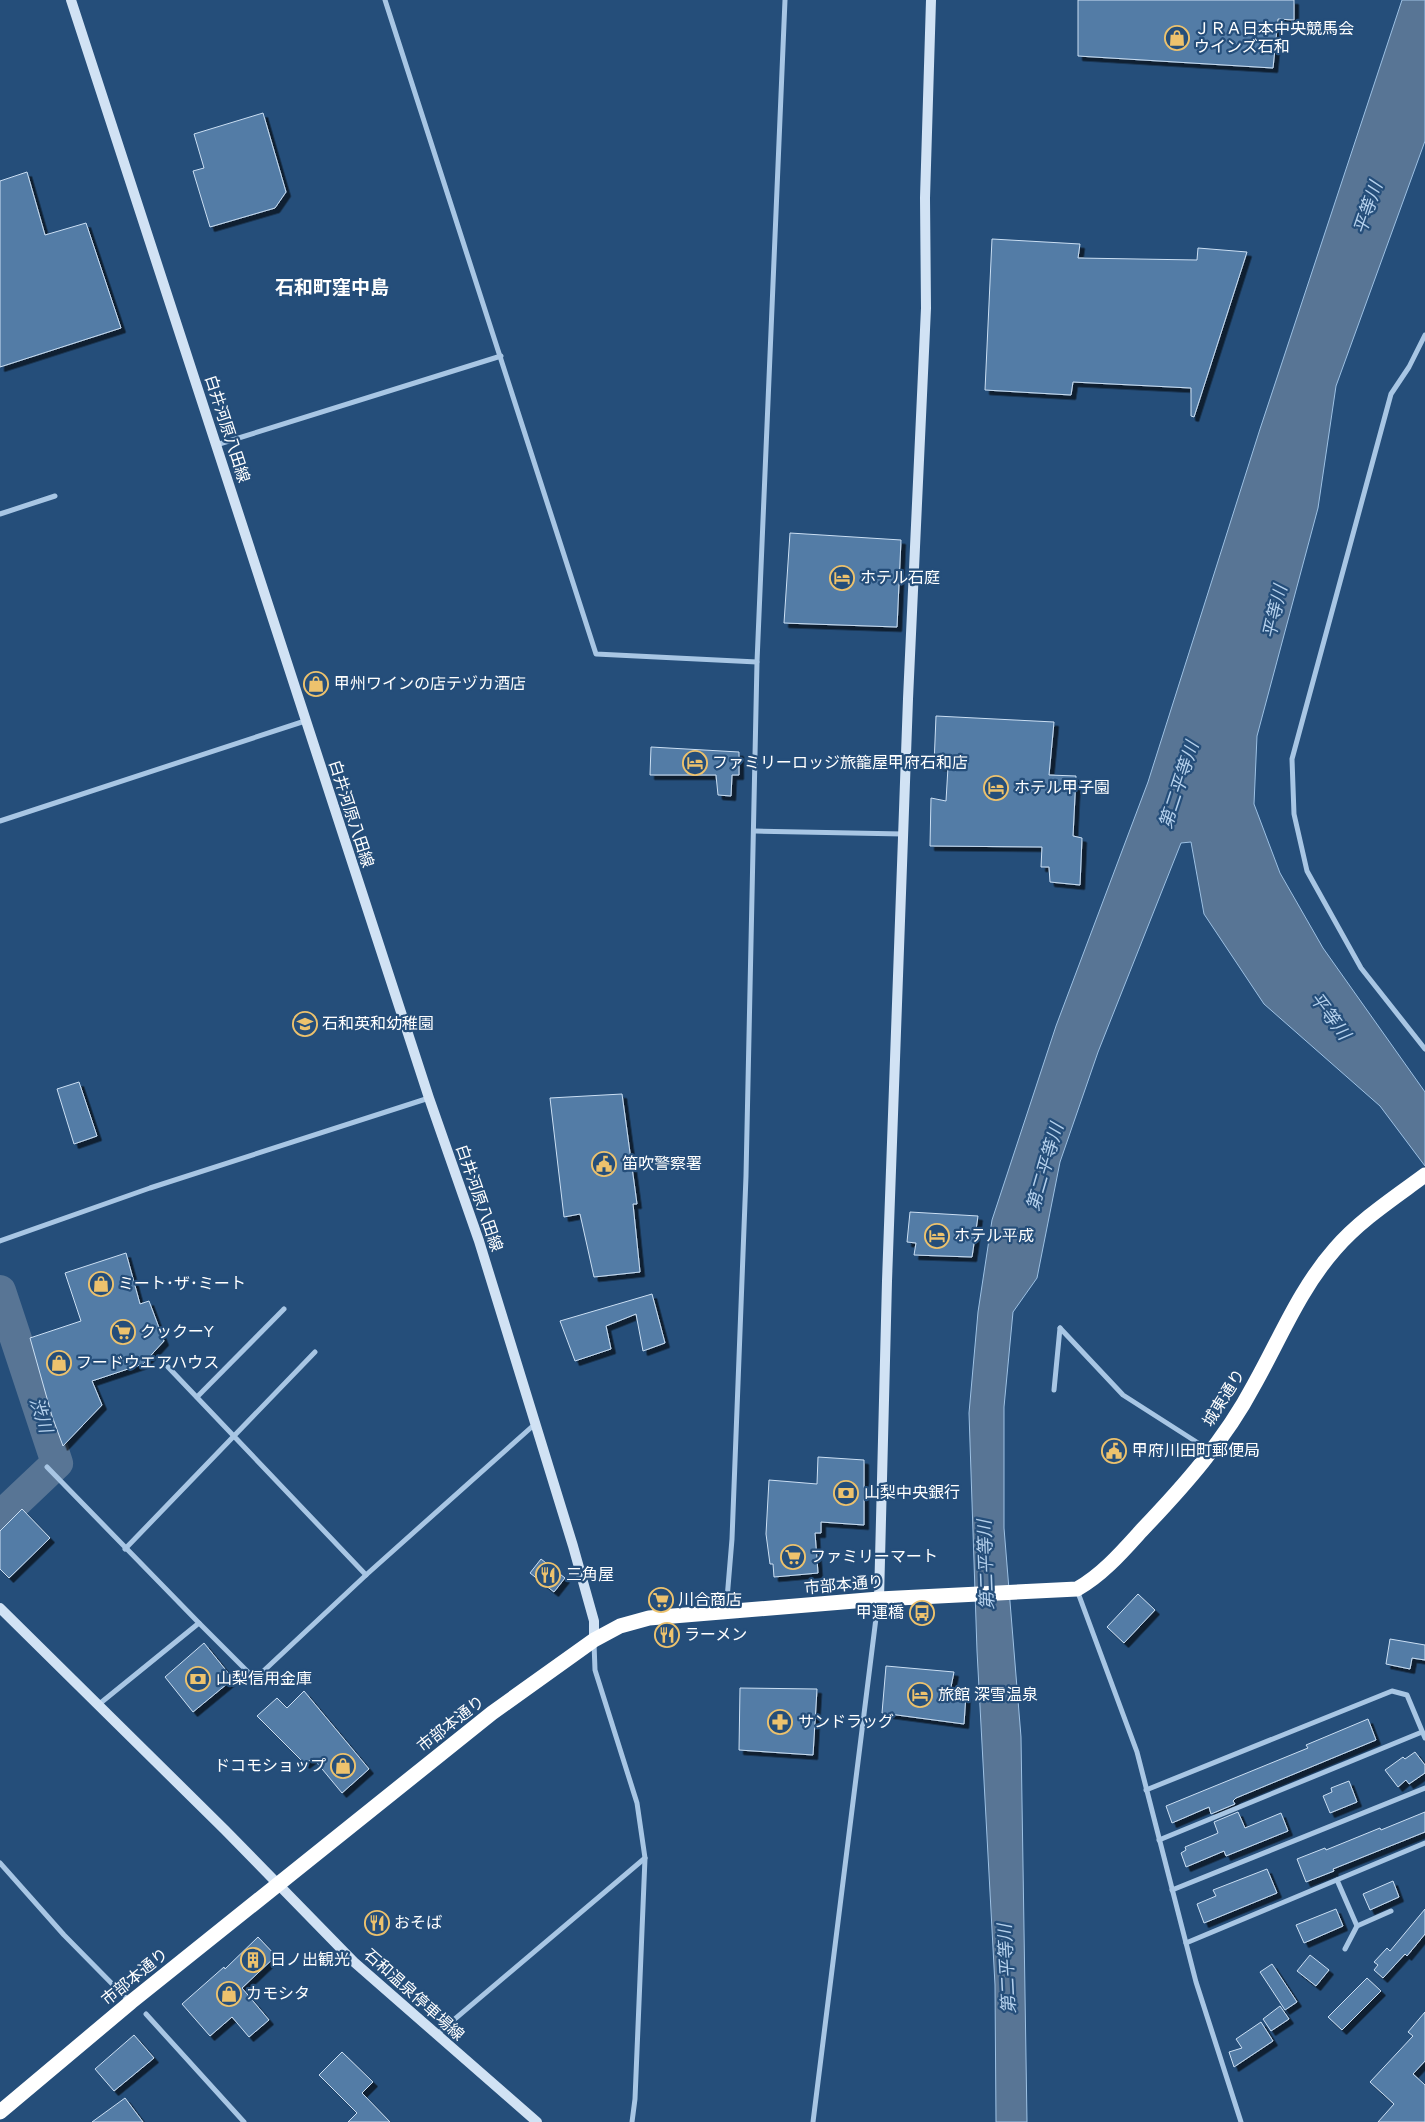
<svg xmlns="http://www.w3.org/2000/svg" width="1425" height="2122" font-family="'Nunito Sans','Noto Sans JP',sans-serif">
	<style>
		.water { fill: #587595; stroke: #9dc1e4 }
		.lines { fill: none; stroke-linecap: round; stroke-linejoin: round }
		.river { stroke: #587595; stroke-width: 32 }
		.building { fill: #527ba6; stroke: #cbdff3; filter: url(#shadow) }
		.street { stroke: #a8c6e4; stroke-width: 5 }
		.secondary { stroke: #d1e2f4; stroke-width: 10 }
		.highway { stroke: #fff; stroke-width: 15 }
		.labels { text-anchor: middle; dominant-baseline: central; stroke-width: 4.5; stroke-linejoin: round; paint-order: stroke }
		.poi-label { font-size: 16px; fill: #fff; stroke: #254e7a; text-anchor: start }
		.street-label { font-size: 16px; fill: #fff; stroke: #254e7a }
		.water-label { font-size: 18px; font-style: italic; fill: #b4d0ec; stroke: #254e7a }
		.quarter-label { font-size: 19px; font-weight: bold; fill: #fff; stroke: #254e7a }
	</style>
	<defs>
		<filter id="shadow"><feDropShadow dx="4.5" dy="4.5" stdDeviation="0" flood-color="#0009"/></filter>
	</defs>
	<rect width="100%" height="100%" fill="#254e7a"/>
	<polygon class="water" points="1402,0 1425,0 1425,141 1336,386 1318,508 1257,736 1254,804 1280,873 1323,948 1425,1092 1425,1166 1380,1106 1264,1004 1204,914 1191,842 1181,843 1098,1052 1060,1162 1037,1278 1013,1312 1004,1407 1004,1528 1021,1737 1027,2122 996,2122 995,1985 977,1651 969,1413 978,1312 992,1220 1056,1026 1148,782 1260,429"/>
	<g class="lines">
		<polyline class="river" points="0,1291 57,1463 0,1517"/>
	</g>
	<g class="building">
		<polygon points="1078,0 1294,0 1294,20 1278,19 1273,68 1078,56"/>
		<polygon points="263,113 286,192 275,208 210,227 193,171 204,168 194,134"/>
		<polygon points="27,172 45,235 86,223 121,328 0,367 0,181"/>
		<polygon points="992,239 1080,244 1078,258 1197,260 1198,248 1247,252 1194,417 1191,416 1191,388 1073,382 1071,395 985,390"/>
		<polygon points="790,533 901,540 897,627 784,623"/>
		<polygon points="936,716 1054,722 1049,775 1076,776 1073,836 1082,838 1080,885 1050,882 1049,867 1041,867 1042,847 930,846 931,798 946,801 948,767 934,765"/>
		<polygon points="651,747 739,752 739,775 732,775 731,796 718,795 716,775 650,775"/>
		<polygon points="79,1082 97,1136 74,1144 57,1089"/>
		<polygon points="622,1094 637,1204 633,1204 640,1272 594,1277 580,1214 564,1217 550,1098"/>
		<polygon points="910,1212 978,1216 972,1257 914,1255 916,1243 907,1242"/>
		<polygon points="126,1253 140,1304 149,1301 164,1341 143,1364 92,1381 102,1405 63,1446 52,1416 30,1338 81,1321 65,1273"/>
		<polygon points="652,1294 665,1343 643,1351 636,1314 606,1326 611,1349 575,1361 560,1321"/>
		<polygon points="818,1457 864,1460 864,1525 821,1522 821,1533 815,1533 818,1573 774,1577 773,1564 770,1564 766,1534 769,1480 817,1484"/>
		<polygon points="22,1509 50,1538 9,1578 0,1569 0,1531"/>
		<polygon points="541,1559 565,1578 554,1592 530,1573"/>
		<polygon points="1138,1594 1155,1610 1124,1643 1107,1627"/>
		<polygon points="1390,1639 1425,1645 1425,1660 1412,1658 1410,1669 1386,1664"/>
		<polygon points="204,1643 233,1679 193,1712 165,1677"/>
		<polygon points="886,1666 954,1672 950,1692 966,1694 964,1724 882,1713"/>
		<polygon points="740,1688 817,1689 813,1755 739,1750"/>
		<polygon points="304,1691 369,1769 342,1793 313,1758 305,1764 257,1716 277,1698 287,1708"/>
		<polygon points="1368,1719 1376,1740 1236,1798 1233,1801 1235,1804 1211,1814 1209,1807 1172,1823 1166,1806 1308,1748 1306,1745"/>
		<polygon points="1415,1752 1425,1765 1425,1773 1409,1784 1406,1780 1398,1787 1385,1770 1403,1757 1405,1759"/>
		<polygon points="1349,1781 1357,1802 1330,1813 1323,1796 1332,1792 1331,1788"/>
		<polygon points="1238,1812 1245,1828 1281,1813 1288,1831 1226,1856 1224,1851 1186,1867 1181,1853 1186,1850 1185,1847 1216,1834 1218,1833 1214,1822"/>
		<polygon points="1425,1812 1425,1832 1333,1869 1334,1871 1306,1882 1297,1859 1325,1848 1326,1850 1380,1828 1381,1830"/>
		<polygon points="1267,1869 1277,1893 1204,1923 1197,1904 1216,1896 1213,1890"/>
		<polygon points="1393,1881 1399,1897 1370,1910 1363,1894"/>
		<polygon points="1336,1909 1343,1926 1304,1943 1296,1925"/>
		<polygon points="1425,1909 1425,1934 1407,1956 1405,1954 1383,1978 1374,1970 1378,1965 1374,1962 1387,1948 1390,1951"/>
		<polygon points="258,1937 276,1956 242,1988 269,2020 249,2037 232,2017 210,2036 182,2004 224,1967 225,1969"/>
		<polygon points="1310,1955 1329,1970 1316,1986 1297,1971"/>
		<polygon points="1272,1964 1297,2002 1285,2010 1260,1972"/>
		<polygon points="1367,1978 1381,1991 1342,2030 1328,2017"/>
		<polygon points="1280,2006 1289,2019 1271,2031 1263,2019"/>
		<polygon points="1425,2012 1425,2061 1413,2074 1425,2085 1425,2122 1378,2122 1394,2104 1370,2082 1413,2036 1408,2032"/>
		<polygon points="1261,2022 1273,2041 1234,2067 1229,2052 1242,2048 1236,2039"/>
		<polygon points="134,2035 154,2058 114,2091 95,2069"/>
		<polygon points="342,2052 373,2082 362,2093 390,2122 348,2122 357,2113 319,2075"/>
		<polygon points="125,2098 143,2122 92,2122"/>
	</g>
	<g class="lines">
		<g class="street">
			<polyline points="385,0 596,654 757,662"/>
			<polyline points="1425,335 1409,367 1391,394 1292,759 1294,814 1307,871 1361,968 1425,1049"/>
			<polyline points="216,445 501,356"/>
			<polyline points="0,514 55,496"/>
			<polyline points="0,821 305,721"/>
			<polyline points="755,831 903,834"/>
			<polyline points="0,1241 150,1188 429,1098"/>
			<polyline points="1060,1328 1123,1395 1209,1450"/>
			<polyline points="168,1367 366,1575"/>
			<polyline points="1054,1390 1060,1328"/>
			<polyline points="197,1397 284,1309"/>
			<polyline points="47,1467 199,1623"/>
			<polyline points="125,1549 315,1352"/>
			<polyline points="1077,1590 1137,1752 1196,1982 1241,2122"/>
			<polyline points="726,1611 732,1539 746,1176 757,662 785,0"/>
			<polyline points="594,1643 595,1670 637,1803 645,1858 635,2099 632,2122"/>
			<polyline points="98,1705 199,1623 255,1679 366,1575 535,1424"/>
			<polyline points="1146,1790 1392,1691 1407,1695 1425,1738"/>
			<polyline points="1159,1840 1422,1732"/>
			<polyline points="0,1863 64,1935 130,2002"/>
			<polyline points="1337,1880 1357,1926"/>
			<polyline points="1172,1890 1425,1788"/>
			<polyline points="1186,1943 1425,1843"/>
			<polyline points="1345,1949 1357,1926 1391,1911"/>
			<polyline points="146,2014 244,2122"/>
			<polyline points="436,2035 645,1858"/>
			<polyline points="813,2122 878,1602"/>
		</g>
		<g class="secondary">
			<polyline points="71,0 429,1098 479,1241 573,1546 594,1621 594,1640"/>
			<polyline points="879,1599 887,1281 908,699 926,308 925,198 931,0"/>
			<polyline points="0,1608 225,1830 354,1962 537,2122"/>
		</g>
		<path class="highway" d="M0,2112L131,2002L492,1713L594,1640L620,1626L649,1618L879,1599L1077,1589C1102,1575 1122,1552 1141,1531C1184,1486 1225,1440 1254,1385C1280,1339 1299,1290 1335,1249C1360,1220 1394,1198 1425,1175"/>
	</g>
	<defs>
		<symbol id="shop-ring" viewBox="-11 -11 22 22"><circle r="9.5" fill="#254e7a" stroke="#edc26d" stroke-width="1.5"/><path d="M-5-2.5h2.3a2.7 3.5 0 0 1 5.4 0H5L5.5 6h-11ZM-1.5-2.5h3a1.5 2.3 0 0 0-3 0Z" fill="#edc26d"/></symbol>
		<symbol id="hotel-ring" viewBox="-11 -11 22 22"><circle r="9.5" fill="#254e7a" stroke="#edc26d" stroke-width="1.5"/><path d="M-6-4.5h1.5V1H6V5H4.5V3h-9V5H-6ZM-4 0a1.8 1.8 0 1 1 3.6 0ZM.5 0V-2.5h3Q6-2.5 6 0Z" fill="#edc26d"/></symbol>
		<symbol id="school-ring" viewBox="-11 -11 22 22"><circle r="9.5" fill="#254e7a" stroke="#edc26d" stroke-width="1.5"/><path d="M0-5L7-2L0 1L-7-2ZM-4 1L0 2.5L4 1V4Q0 6-4 4Z" fill="#edc26d"/></symbol>
		<symbol id="civic-ring" viewBox="-11 -11 22 22"><circle r="9.5" fill="#254e7a" stroke="#edc26d" stroke-width="1.5"/><path d="M-.6-6.5H3V-4.5H.6V-3L4-1V1h2V6H-6V1h2V-1L-.6-3ZM-1.2 2.5V6h2.4V2.5Z" fill="#edc26d"/></symbol>
		<symbol id="supermarket-ring" viewBox="-11 -11 22 22"><circle r="9.5" fill="#254e7a" stroke="#edc26d" stroke-width="1.5"/><path d="M-6-5.5h2.5l.6 2H6L4.5 2H-2.5L-4.4-4H-6ZM-1.5 3.2a1.3 1.3 0 1 0 .1 0ZM3 3.2a1.3 1.3 0 1 0 .1 0Z" fill="#edc26d"/></symbol>
		<symbol id="bank-ring" viewBox="-11 -11 22 22"><circle r="9.5" fill="#254e7a" stroke="#edc26d" stroke-width="1.5"/><path d="M-6-4H6V4H-6ZM0-2.3a2.3 2.3 0 1 0 0 4.6a2.3 2.3 0 1 0 0-4.6Z" fill="#edc26d"/></symbol>
		<symbol id="restaurant-ring" viewBox="-11 -11 22 22"><circle r="9.5" fill="#254e7a" stroke="#edc26d" stroke-width="1.5"/><path d="M-5-6h1v4h1v-4h1v4h1v-4h1v5L-1.5 .5V6h-2V.5L-5-1ZM5-6V6H3V1.5H1.5Q1.5-4 5-6Z" fill="#edc26d"/></symbol>
		<symbol id="bus-ring" viewBox="-11 -11 22 22"><circle r="9.5" fill="#254e7a" stroke="#edc26d" stroke-width="1.5"/><path d="M-5-6H5V4H4V6H2V4H-2V6H-4V4H-5ZM-3.5-4V0h7V-4ZM-3.5 1.2v1.5H-2V1.2ZM2 1.2v1.5H3.5V1.2Z" fill="#edc26d"/></symbol>
		<symbol id="pharmacy-ring" viewBox="-11 -11 22 22"><circle r="9.5" fill="#254e7a" stroke="#edc26d" stroke-width="1.5"/><path d="M-2-6h4v4h4v4h-4v4h-4v-4h-4v-4h4Z" fill="#edc26d"/></symbol>
		<symbol id="building-ring" viewBox="-11 -11 22 22"><circle r="9.5" fill="#254e7a" stroke="#edc26d" stroke-width="1.5"/><path d="M-4-6H4V6H1V3H-1V6H-4ZM-2.5-4.3h1.7v1.8h-1.7ZM.8-4.3h1.7v1.8H.8ZM-2.5-1h1.7V.8h-1.7ZM.8-1h1.7V.8H.8Z" fill="#edc26d"/></symbol>
	</defs>
	<g fill-rule="evenodd">
		<use href="#shop-ring" x="1163" y="24" width="28" height="28"/>
		<use href="#hotel-ring" x="828" y="564" width="28" height="28"/>
		<use href="#shop-ring" x="302" y="670" width="28" height="28"/>
		<use href="#hotel-ring" x="681" y="749" width="28" height="28"/>
		<use href="#hotel-ring" x="982" y="774" width="28" height="28"/>
		<use href="#school-ring" x="291" y="1010" width="28" height="28"/>
		<use href="#civic-ring" x="590" y="1150" width="28" height="28"/>
		<use href="#hotel-ring" x="923" y="1222" width="28" height="28"/>
		<use href="#shop-ring" x="87" y="1270" width="28" height="28"/>
		<use href="#supermarket-ring" x="109" y="1318" width="28" height="28"/>
		<use href="#shop-ring" x="45" y="1349" width="28" height="28"/>
		<use href="#civic-ring" x="1100" y="1437" width="28" height="28"/>
		<use href="#bank-ring" x="832" y="1479" width="28" height="28"/>
		<use href="#supermarket-ring" x="779" y="1543" width="28" height="28"/>
		<use href="#restaurant-ring" x="534" y="1561" width="28" height="28"/>
		<use href="#supermarket-ring" x="647" y="1586" width="28" height="28"/>
		<use href="#bus-ring" x="908" y="1599" width="28" height="28"/>
		<use href="#restaurant-ring" x="653" y="1621" width="28" height="28"/>
		<use href="#bank-ring" x="184" y="1665" width="28" height="28"/>
		<use href="#hotel-ring" x="906" y="1681" width="28" height="28"/>
		<use href="#pharmacy-ring" x="766" y="1708" width="28" height="28"/>
		<use href="#shop-ring" x="329" y="1752" width="28" height="28"/>
		<use href="#restaurant-ring" x="363" y="1909" width="28" height="28"/>
		<use href="#building-ring" x="239" y="1946" width="28" height="28"/>
		<use href="#shop-ring" x="215" y="1980" width="28" height="28"/>
	</g>
	<g class="labels">
		<g class="poi-label">
			<text x="1194" y="29">ＪＲＡ日本中央競馬会<tspan x="1194" dy="18">ウインズ石和</tspan></text>
			<text x="860" y="578">ホテル石庭</text>
			<text x="334" y="684">甲州ワインの店テヅカ酒店</text>
			<text x="712" y="763">ファミリーロッジ旅籠屋甲府石和店</text>
			<text x="1014" y="788">ホテル甲子園</text>
			<text x="322" y="1024">石和英和幼稚園</text>
			<text x="622" y="1164">笛吹警察署</text>
			<text x="954" y="1236">ホテル平成</text>
			<text x="118" y="1284">ミート･ザ･ミート</text>
			<text x="140" y="1332">クックーY</text>
			<text x="76" y="1363">フードウエアハウス</text>
			<text x="1132" y="1451">甲府川田町郵便局</text>
			<text x="864" y="1493">山梨中央銀行</text>
			<text x="810" y="1557">ファミリーマート</text>
			<text x="566" y="1575">三角屋</text>
			<text x="678" y="1600">川合商店</text>
			<text x="904" y="1613" text-anchor="end">甲運橋</text>
			<text x="684" y="1635">ラーメン</text>
			<text x="216" y="1679">山梨信用金庫</text>
			<text x="938" y="1695">旅館 深雪温泉</text>
			<text x="798" y="1722">サンドラッグ</text>
			<text x="326" y="1766" text-anchor="end">ドコモショップ</text>
			<text x="394" y="1923">おそば</text>
			<text x="270" y="1960">日ノ出観光</text>
			<text x="246" y="1994">カモシタ</text>
		</g>
		<g class="street-label">
			<text transform="translate(227 429) rotate(72)">白井河原八田線</text>
			<text transform="translate(351 814) rotate(72)">白井河原八田線</text>
			<text transform="translate(479 1198) rotate(71)">白井河原八田線</text>
			<text transform="translate(1224 1398) rotate(-58)">城東通り</text>
			<text transform="translate(844 1585) rotate(-5)">市部本通り</text>
			<text transform="translate(451 1724) rotate(-38)">市部本通り</text>
			<text transform="translate(135 1977) rotate(-39)">市部本通り</text>
			<text transform="translate(414 1995) rotate(42)">石和温泉停車場線</text>
		</g>
		<g class="water-label">
			<text transform="translate(1368 208) rotate(-71)">平等川</text>
			<text transform="translate(1275 612) rotate(-77)">平等川</text>
			<text transform="translate(1179 785) rotate(-72)">第二平等川</text>
			<text transform="translate(1330 1016) rotate(53)">平等川</text>
			<text transform="translate(1045 1167) rotate(-74)">第二平等川</text>
			<text transform="translate(41 1415) rotate(72)">渋川</text>
			<text transform="translate(986 1565) rotate(-92)">第二平等川</text>
			<text transform="translate(1007 1969) rotate(-93)">第二平等川</text>
		</g>
		<g class="quarter-label">
			<text x="332" y="288">石和町窪中島</text>
		</g>
	</g>
</svg>
